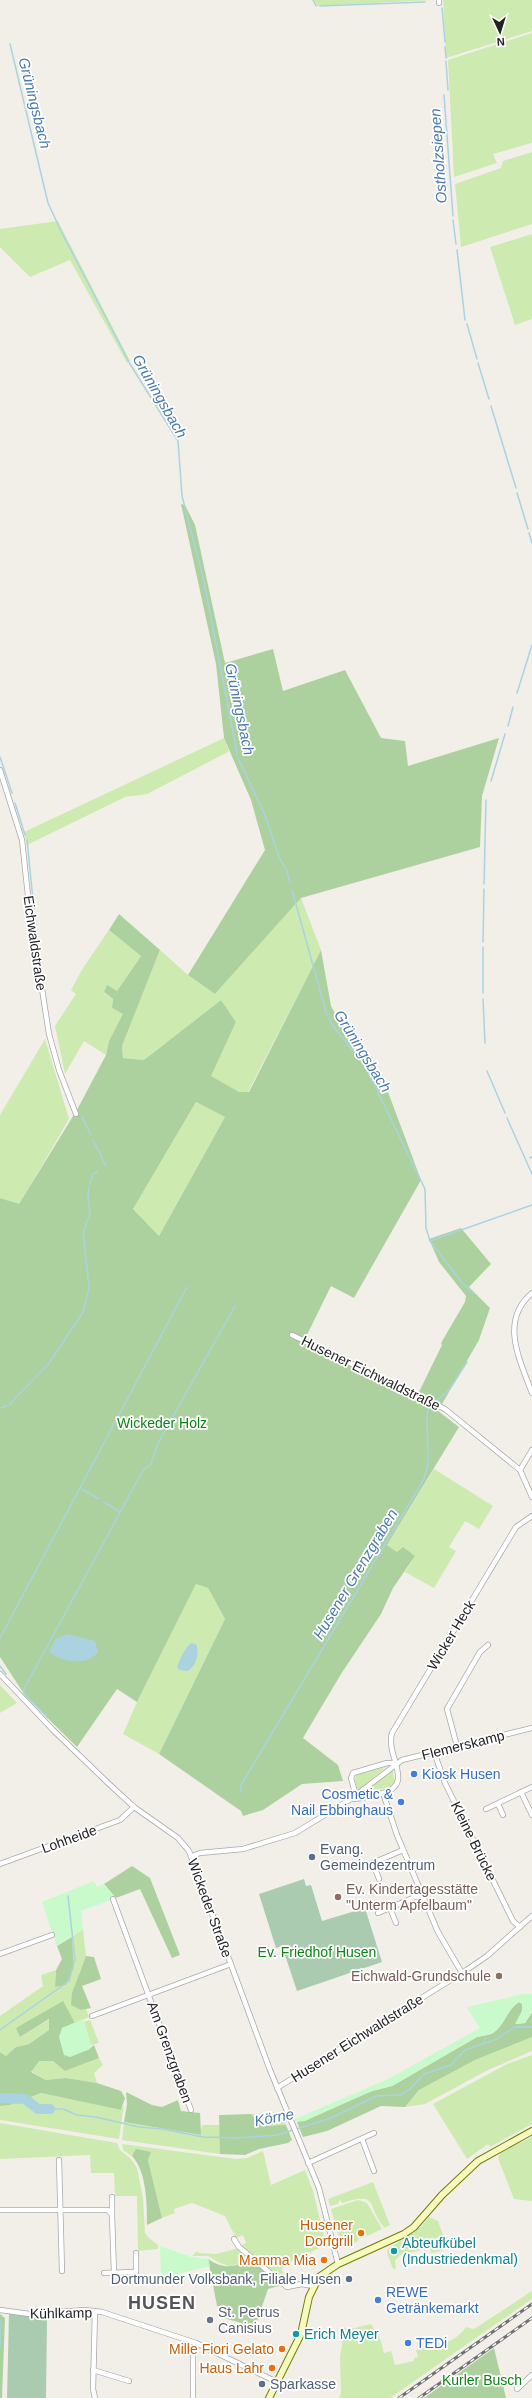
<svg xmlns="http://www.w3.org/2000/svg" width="532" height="2398" font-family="Helvetica,sans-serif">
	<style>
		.grass { fill: #cdebb0 }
		.forest { fill: #add19e; fill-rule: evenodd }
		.cemetery { fill: #aacbaf }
		.park { fill: #c8facc }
		.water { fill: #aad3df }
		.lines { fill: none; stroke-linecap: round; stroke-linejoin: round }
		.stream { stroke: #aad3df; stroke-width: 1.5 }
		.river { stroke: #aad3df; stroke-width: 10 }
		.street-casing { stroke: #a9a9a9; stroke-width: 6 }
		.secondary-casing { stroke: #707d05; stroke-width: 8 }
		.street { stroke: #fff; stroke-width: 4.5 }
		.secondary { stroke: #f7fabf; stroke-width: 6 }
		.rail-casing { stroke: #707070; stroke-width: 3 }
		.rail { stroke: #fff; stroke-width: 1.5; stroke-dasharray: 4.5; stroke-linecap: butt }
		.shop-dot { fill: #3f7fe0; stroke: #fff; stroke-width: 1.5 }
		.service-dot { fill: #5c6f8a; stroke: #fff; stroke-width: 1.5 }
		.education-dot { fill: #8d6e63; stroke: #fff; stroke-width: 1.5 }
		.food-dot { fill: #e8710a; stroke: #fff; stroke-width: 1.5 }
		.culture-dot { fill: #0f9aa8; stroke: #fff; stroke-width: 1.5 }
		.worship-dot { fill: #6b7280; stroke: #fff; stroke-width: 1.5 }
		.labels { text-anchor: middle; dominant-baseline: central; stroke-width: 3.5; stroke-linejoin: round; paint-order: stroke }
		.street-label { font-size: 14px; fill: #222; stroke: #fff }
		.park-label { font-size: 14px; fill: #0c8416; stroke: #fff }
		.shop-label { font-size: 14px; fill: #366cbe; stroke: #fff; text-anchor: start }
		.service-label { font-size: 14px; fill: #4e5e75; stroke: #fff; text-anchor: start }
		.education-label { font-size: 14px; fill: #785e54; stroke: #fff; text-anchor: start }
		.food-label { font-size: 14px; fill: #c56008; stroke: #fff; text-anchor: end }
		.culture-label { font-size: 14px; fill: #0d838f; stroke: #fff; text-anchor: start }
		.worship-label { font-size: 14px; fill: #5b616d; stroke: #fff; text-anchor: start }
		.water-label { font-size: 15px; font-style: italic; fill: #4a7aab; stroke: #fff }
		.district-label { font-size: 18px; font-weight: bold; letter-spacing: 1px; fill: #555; stroke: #fff }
	</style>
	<rect width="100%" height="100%" fill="#f2efe9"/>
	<g class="grass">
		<polygon points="314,0 431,0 317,6"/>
		<polygon points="443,0 532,0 532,31 446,58"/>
		<polygon points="532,33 532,143 493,154 497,163 454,177 448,60"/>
		<polygon points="532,152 532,224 461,247 455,184 501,168 503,161"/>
		<polygon points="58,221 130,361 127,363 70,260 30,277 0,247 0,229"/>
		<polygon points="532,234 532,319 515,325 490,247"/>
		<polygon points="224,738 229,751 226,753 147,794 125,797 27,845 24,832"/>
		<polygon points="301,898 321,950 248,1092 239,1092 210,1076 236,1022 221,1000 144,1060 123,1058 122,1046 160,950 188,975 215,994"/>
		<polygon points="109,930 141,956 117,991 104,993 113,999 112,1008 124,1014 109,1041 106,1055 84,1041 65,1074 55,1026 76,994 71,990 83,968"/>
		<polygon points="45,1039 69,1119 19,1205 0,1198 0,1115"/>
		<polygon points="196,1102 225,1117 159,1236 133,1209"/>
		<polygon points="434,1469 493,1506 479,1529 465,1521 449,1547 456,1551 434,1588 405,1572 415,1556 397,1552 387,1545"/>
		<polygon points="196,1584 208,1588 225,1619 159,1754 123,1734 137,1702"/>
		<polygon points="0,1685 17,1703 0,1713"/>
		<polygon points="386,1767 358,1791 355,1779 356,1775"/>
		<polygon points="392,1769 395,1781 392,1786 363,1794"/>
		<polygon points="83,1929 86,1956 79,1974 81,2010 86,2009 89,2017 75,2023 63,2002 50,2009 20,2037 50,2019 49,2030 29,2044 16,2047 6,2056 0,2052 0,2016 43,1986 41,1975 56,1970 55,1987 66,1985 74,1967 72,1937"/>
		<polygon points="90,2020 99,2043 91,2045 84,2022"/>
		<polygon points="532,2037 532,2051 486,2071 425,2104 405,2107 419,2090 475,2060"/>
		<polygon points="532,2055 532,2124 490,2147 488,2144 467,2159 433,2104 507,2064"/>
		<polygon points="99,2058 103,2065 94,2073 97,2083 66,2078 46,2080 31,2071 38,2061 53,2061 65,2071"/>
		<polygon points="41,2093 121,2110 124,2105 119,2139 0,2120 0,2106 10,2105"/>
		<polygon points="281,2112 286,2125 261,2126 251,2114"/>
		<polygon points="124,2122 200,2135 202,2125 220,2125 220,2154 122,2140"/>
		<polygon points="0,2123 117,2143 120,2150 131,2159 137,2168 143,2198 145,2233 149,2238 158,2245 158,2249 138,2251 137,2196 115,2196 114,2173 91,2173 90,2155 0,2159"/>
		<polygon points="532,2137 532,2201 514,2199 498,2158 500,2153"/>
		<polygon points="122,2144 236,2159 247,2158 263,2151 271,2185 305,2170 313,2191 326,2245 287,2263 286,2266 281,2269 288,2281 300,2281 301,2284 288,2286 240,2246 246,2243 243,2235 236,2238 225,2216 192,2203 174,2209 175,2213 162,2218 148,2160 137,2149 132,2156 123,2150"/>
		<path d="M373,2182L390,2225L385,2228C365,2206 381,2191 342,2203L340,2200L338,2204L330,2206L328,2199Z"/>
		<polygon points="358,2200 367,2203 382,2229 367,2236 364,2229 356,2233 359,2240 351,2245 341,2245 331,2209"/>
		<polygon points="429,2217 438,2221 448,2249 431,2253 430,2248 400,2255 395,2261 396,2268 393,2269 387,2253 388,2249 421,2227"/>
		<polygon points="239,2248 250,2257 240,2264 229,2266 220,2263 208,2256 192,2256 197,2251 199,2253 216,2254"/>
		<path d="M532,2291V2299L390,2398H339L341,2393L340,2357L345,2327L347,2330L371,2324L381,2341L384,2353L391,2351L395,2365L414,2361V2358L418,2357L416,2350C434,2346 455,2344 466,2327L474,2329Z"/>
	</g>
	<g class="forest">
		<polygon points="181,504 185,505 195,525 225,663 273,649 283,691 345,670 381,738 405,741 408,766 499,738 482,796 480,847 301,898 215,994 188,975 265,850 251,800 224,738 216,664"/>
		<path d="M119,914L160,950L122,1046L123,1058L144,1060L221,1000L236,1022L211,1076L239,1092H249L321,950L331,1006L341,1024L370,1058L385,1084L421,1180L354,1298L331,1286L303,1343L417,1396L442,1345L441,1343L465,1302L466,1296L439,1262L429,1239L461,1228L491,1264L469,1287L490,1308L479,1340L438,1411L459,1427L387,1545L397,1552L403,1547L415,1556L393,1588L381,1614L341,1674L303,1738L338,1765L343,1781L302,1784L263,1810L243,1816L241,1811L159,1754L225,1619L208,1588L196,1584L137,1702L117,1689L77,1747L26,1697L0,1657V1198L19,1204L78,1108L106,1055L109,1041L123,1014L112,1008L113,999L104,992L107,985L117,991L141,956L109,930ZM196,1102L225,1117L159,1236L133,1209Z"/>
		<polygon points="132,1866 150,1878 180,1955 172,1958 140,1889 116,1898 104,1884"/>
		<polygon points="72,1937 74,1967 66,1985 55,1987 56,1970 62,1959 57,1946"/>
		<polygon points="86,1956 94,1957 101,1979 82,1986 91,2008 81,2010 71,2005 72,1993"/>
		<polygon points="63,2001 75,2023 62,2028 88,2050 94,2045 99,2058 65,2071 53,2061 39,2061 31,2072 46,2080 66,2078 97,2083 121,2091 125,2098 121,2110 41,2093 10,2105 0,2106 0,2052 6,2056 16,2047 29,2044 49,2030 49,2019 20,2037 16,2028"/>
		<path d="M519,2002L522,2004V2011L516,2024L525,2023L532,2012V2037L475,2060L419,2090L405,2107L381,2106L327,2131L303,2137L297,2122L372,2091L392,2086L477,2037C482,2036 489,2035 493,2033C505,2025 507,2009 519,2002Z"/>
		<polygon points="126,2092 152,2105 162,2107 178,2100 181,2111 200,2113 201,2135 124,2122 127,2104"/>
		<polygon points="251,2114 261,2126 286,2125 292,2140 288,2143 259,2149 245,2155 220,2154 219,2115"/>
		<path d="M136,2149L151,2152L148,2160L162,2218L147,2225C147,2205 147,2172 132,2156Z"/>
		<path d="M208,2259C225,2271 236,2266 253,2259L282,2285L268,2289L255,2327L220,2317L222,2307L217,2306Z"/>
		<polygon points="0,2314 5,2318 2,2398 0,2398"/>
		<polygon points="494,2348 506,2398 424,2398"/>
	</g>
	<g class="cemetery">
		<polygon points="304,1879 306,1886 311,1885 322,1921 365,1908 382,1962 297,1991 282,1946 276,1948 259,1894"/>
		<polygon points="9,2314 47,2318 46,2398 7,2398"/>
	</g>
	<g class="park">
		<polygon points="94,1881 97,1887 104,1884 116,1898 81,1911 83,1929 57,1946 42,1902"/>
		<path d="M524,1994H532V2012L525,2023L515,2024L522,2011V2004L519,2002C507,2009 505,2025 493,2033C489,2035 482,2036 477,2037L392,2086L372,2091L305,2121L297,2122L295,2119L388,2079L480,2028L467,2008L471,2006Z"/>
		<polygon points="83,2019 91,2045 88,2050 70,2057 64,2055 59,2037 62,2028"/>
		<polygon points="160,2246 191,2257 208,2259 210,2266 161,2278"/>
	</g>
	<g class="water">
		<path d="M67,1634L95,1641L98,1652C87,1667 62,1662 49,1652L55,1639Z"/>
		<path d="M191,1643L196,1644C200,1653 196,1666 188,1671L179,1670L177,1667C180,1659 184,1649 191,1643Z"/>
	</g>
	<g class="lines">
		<g class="stream">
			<polyline points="313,0 316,6"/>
			<polyline points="320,6 425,2"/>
			<polyline points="442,8 445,42"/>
			<polyline points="10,44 48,203 61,231 130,364 178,441 182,496 203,577 238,758 265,815 279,857 287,871 290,883"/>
			<polyline points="445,47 446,58"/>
			<polyline points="446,61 448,90"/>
			<polyline points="444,95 453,216"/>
			<polyline points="453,220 456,244"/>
			<polyline points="457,250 465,320"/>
			<polyline points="467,324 477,359"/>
			<polyline points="478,363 489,399"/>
			<polyline points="491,406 516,488"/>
			<polyline points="517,493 528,529"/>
			<polyline points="529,533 532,543"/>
			<polyline points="517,693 532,645"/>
			<polyline points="508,726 513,707"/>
			<polyline points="0,757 12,793"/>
			<polyline points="491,781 505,734"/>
			<polyline points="15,803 25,835"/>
			<polyline points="27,840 34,910"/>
			<polyline points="484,884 486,800"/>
			<polyline points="292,890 326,1012 333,1026 362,1062 372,1080 425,1189 426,1228 430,1241 463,1284 474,1293"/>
			<polyline points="35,916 38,944"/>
			<polyline points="483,942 484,889"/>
			<polyline points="483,947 483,993"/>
			<polyline points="483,999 485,1043"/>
			<polyline points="487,1071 505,1113"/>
			<polyline points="82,1117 91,1135"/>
			<polyline points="507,1118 532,1174"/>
			<polyline points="93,1140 106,1166"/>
			<polyline points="530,1158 532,1157"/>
			<polyline points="90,1184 93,1174 97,1172"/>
			<polyline points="430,1241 532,1205"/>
			<polyline points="9,1405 50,1362 83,1312 89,1288 83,1232 90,1213 88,1194 89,1187"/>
			<polyline points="0,1408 6,1406"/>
			<polyline points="82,1489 99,1499"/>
			<polyline points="104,1502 120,1512"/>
			<polyline points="0,1638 187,1287"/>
			<polyline points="0,1666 6,1674"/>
			<polyline points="48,1718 24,1693 24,1689 143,1470 151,1464 158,1443 235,1306"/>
			<polyline points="240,1793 241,1785 424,1479 428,1464 427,1413 429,1408 449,1390 467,1362"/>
			<polyline points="0,2030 69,1981 75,1959 68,1896"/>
			<polyline points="484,2043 486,2038"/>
			<polyline points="50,2109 63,2109 77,2115 96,2117 139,2127 162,2129 203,2137 237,2138 277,2135 331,2118 376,2096 400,2095 410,2089 424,2074 451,2065 465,2050 497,2039 515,2027 532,2027"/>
			<polyline points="0,2321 0,2347"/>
		</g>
		<polyline class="river" points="0,2098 25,2099 38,2109 50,2109"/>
		<defs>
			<g id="street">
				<polyline points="439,0 439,3"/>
				<polyline points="0,770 22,840 29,905 49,1034 59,1070 76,1114"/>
				<path d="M532,1293C499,1321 520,1360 532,1393"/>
				<polyline points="292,1335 445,1409 520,1470 532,1497"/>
				<polyline points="520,1470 532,1450"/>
				<polyline points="0,1674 53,1730 108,1783 134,1807 178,1838 189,1851 270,2070 319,2188 338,2264"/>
				<polyline points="457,1746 447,1709 480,1652 488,1645"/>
				<polyline points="434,1752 445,1783 513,1921 520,1927"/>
				<polyline points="521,1792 532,1815"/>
				<polyline points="383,1793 397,1835 438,1932 462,1973"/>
				<polyline points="356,1796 351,1778 353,1773 387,1763 395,1763"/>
				<path d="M352,1799C361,1799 370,1796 380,1794C417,1785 385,1757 392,1733L516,1527L532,1516"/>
				<polyline points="498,1804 503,1815"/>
				<polyline points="486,1809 532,1787"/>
				<polyline points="192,1856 200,1853 243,1849 295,1833 351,1799 402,1760 532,1728"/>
				<polyline points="373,1863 379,1879"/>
				<polyline points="0,1864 120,1820 134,1807"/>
				<polyline points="361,1868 403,1850"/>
				<polyline points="113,1899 191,2110"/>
				<polyline points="390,1908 396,1923"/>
				<polyline points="378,1913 422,1894"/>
				<polyline points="0,1954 52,1935"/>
				<polyline points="92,2016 231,1964"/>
				<polyline points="277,2088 465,1971 487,1956 532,1916"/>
				<polyline points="362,2139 374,2171"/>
				<polyline points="59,2160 62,2271"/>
				<polyline points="308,2163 374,2133"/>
				<polyline points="112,2197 112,2215"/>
				<polyline points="0,2210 108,2210 112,2215 114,2273"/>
				<polyline points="234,2239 239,2247 287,2287 302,2284 313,2286"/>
				<polyline points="104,2273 136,2272 136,2253"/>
				<polyline points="0,2310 30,2314 85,2310 102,2312 196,2343 277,2382"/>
				<polyline points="93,2370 129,2381"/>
				<polyline points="517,2389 532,2375"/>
				<polyline points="95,2398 93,2389 95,2311"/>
				<polyline points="193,2398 193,2354 196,2343"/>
			</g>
			<polyline id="secondary" points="269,2398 301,2334 309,2297 319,2277 338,2264 404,2234 414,2227 442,2195 478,2161 532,2131"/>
		</defs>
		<use href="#street" class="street-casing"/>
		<use href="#secondary" class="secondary-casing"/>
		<use href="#street" class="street"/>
		<use href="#secondary" class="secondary"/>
		<defs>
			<g id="rail">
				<polyline points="399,2398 532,2304"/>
				<polyline points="419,2398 532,2318"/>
			</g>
		</defs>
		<use href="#rail" class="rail-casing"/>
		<use href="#rail" class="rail"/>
	</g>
	<g class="shop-dot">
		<circle cx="414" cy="1774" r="4"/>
		<circle cx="401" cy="1802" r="4"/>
		<circle cx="378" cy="2300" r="4"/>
		<circle cx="408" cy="2343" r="4"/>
	</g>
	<g class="service-dot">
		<circle cx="312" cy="1857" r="4"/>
		<circle cx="349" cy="2279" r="4"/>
		<circle cx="262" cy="2384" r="4"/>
	</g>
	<g class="education-dot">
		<circle cx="338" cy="1897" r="4"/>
		<circle cx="499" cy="1976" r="4"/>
	</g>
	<g class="food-dot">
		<circle cx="361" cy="2233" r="4"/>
		<circle cx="324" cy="2260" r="4"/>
		<circle cx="282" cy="2349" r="4"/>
		<circle cx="272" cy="2368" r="4"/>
	</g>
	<g class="culture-dot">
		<circle cx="394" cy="2251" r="4"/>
		<circle cx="296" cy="2334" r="4"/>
	</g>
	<circle class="worship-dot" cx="210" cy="2320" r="4"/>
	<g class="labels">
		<g class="street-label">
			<text transform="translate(35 943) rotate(82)">Eichwaldstraße</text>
			<text transform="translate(371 1373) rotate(26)">Husener Eichwaldstraße</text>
			<text transform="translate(451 1635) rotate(-59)">Wicker Heck</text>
			<text transform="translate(463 1745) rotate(-14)">Flemerskamp</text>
			<text transform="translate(69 1839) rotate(-20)">Lohheide</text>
			<text transform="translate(474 1841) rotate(64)">Kleine Brücke</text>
			<text transform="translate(210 1908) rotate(70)">Wickeder Straße</text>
			<text transform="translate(357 2038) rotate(-32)">Husener Eichwaldstraße</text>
			<text transform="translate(170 2052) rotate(70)">Am Grenzgraben</text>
			<text transform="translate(61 2313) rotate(-1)">Kühlkamp</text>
		</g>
		<g class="park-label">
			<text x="162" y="1423">Wickeder Holz</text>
			<text x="317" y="1952">Ev. Friedhof Husen</text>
			<text x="482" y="2380">Kurler Busch</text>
		</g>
		<g class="shop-label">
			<text x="422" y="1774">Kiosk Husen</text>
			<text x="393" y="1794" text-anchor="end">Cosmetic &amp;<tspan x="393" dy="16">Nail Ebbinghaus</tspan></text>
			<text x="386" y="2292">REWE<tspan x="386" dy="16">Getränkemarkt</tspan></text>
			<text x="416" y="2343">TEDi</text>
		</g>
		<g class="service-label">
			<text x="320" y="1849">Evang.<tspan x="320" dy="16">Gemeindezentrum</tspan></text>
			<text x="341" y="2279" text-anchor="end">Dortmunder Volksbank, Filiale Husen</text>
			<text x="270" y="2384">Sparkasse</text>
		</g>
		<g class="education-label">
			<text x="346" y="1889">Ev. Kindertagesstätte<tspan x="346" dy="16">"Unterm Apfelbaum"</tspan></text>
			<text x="491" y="1976" text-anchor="end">Eichwald-Grundschule</text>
		</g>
		<g class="food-label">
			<text x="353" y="2225">Husener<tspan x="353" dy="16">Dorfgrill</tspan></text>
			<text x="316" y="2260">Mamma Mia</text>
			<text x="274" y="2349">Mille Fiori Gelato</text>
			<text x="264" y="2368">Haus Lahr</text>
		</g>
		<g class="culture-label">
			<text x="402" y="2243">Abteufkübel<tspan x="402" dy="16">(Industriedenkmal)</tspan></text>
			<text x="304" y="2334">Erich Meyer</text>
		</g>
		<g class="worship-label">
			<text x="218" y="2312">St. Petrus<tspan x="218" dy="16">Canisius</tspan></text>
		</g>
		<g class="water-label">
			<text transform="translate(35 103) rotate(76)">Grüningsbach</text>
			<text transform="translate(438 156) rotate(-94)">Ostholzsiepen</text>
			<text transform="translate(160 396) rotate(60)">Grüningsbach</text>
			<text transform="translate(240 709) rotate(78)">Grüningsbach</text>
			<text transform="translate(363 1051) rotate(58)">Grüningsbach</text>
			<text transform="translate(355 1574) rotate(-59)">Husener Grenzgraben</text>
			<text transform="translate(274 2117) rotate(-11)">Körne</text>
		</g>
		<g class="district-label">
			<text x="162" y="2303">HUSEN</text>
		</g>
	</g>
	<g transform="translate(500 32) rotate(176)" stroke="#ffffff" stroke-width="3" paint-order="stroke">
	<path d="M0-3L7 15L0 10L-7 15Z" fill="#222222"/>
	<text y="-6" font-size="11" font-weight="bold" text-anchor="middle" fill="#222222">N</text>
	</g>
</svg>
